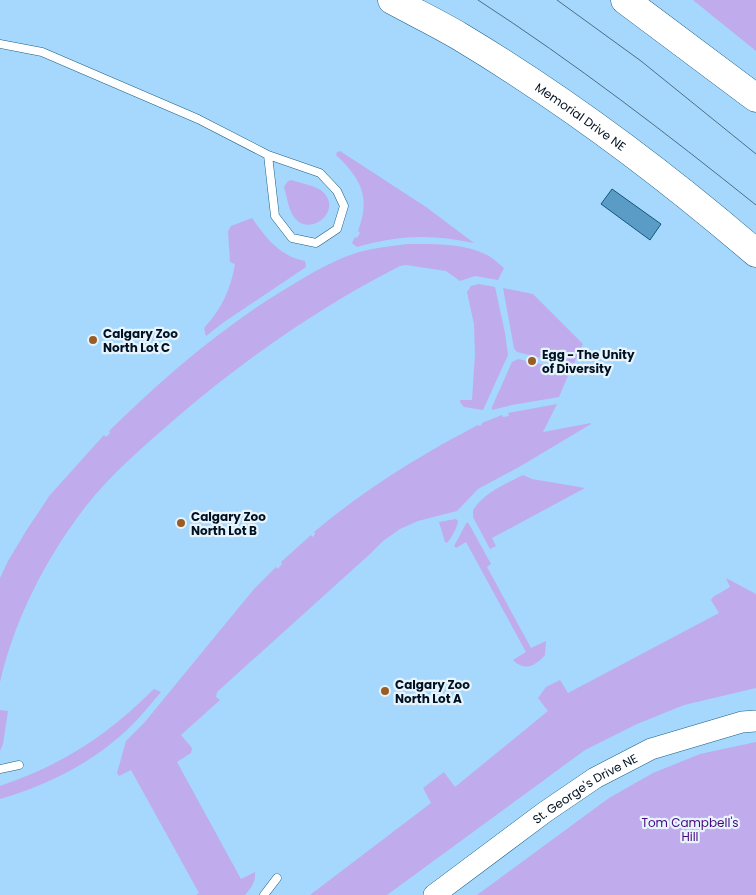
<svg xmlns="http://www.w3.org/2000/svg" width="756" height="895" font-family="Poppins,sans-serif">
	<style>
		.green { fill: #c0abec }
		.building { fill: #5b9cc6; stroke: #10587f }
		.lines { fill: none; stroke-linecap: round; stroke-linejoin: round }
		.lane-casing { stroke: #1a5f86; stroke-width: 9 }
		.secondary-casing { stroke: #1a5f86; stroke-width: 22 }
		.highway-casing { stroke: #1a5f86; stroke-width: 29 }
		.lane { stroke: #fff; stroke-width: 8 }
		.secondary { stroke: #fff; stroke-width: 21 }
		.highway { stroke: #fff; stroke-width: 28 }
		.tram { stroke: #4d6e87; stroke-width: 1 }
		.poi-dot { fill: #9b5c23; stroke: #e7f4fd; stroke-width: 2 }
		.labels { text-anchor: middle; dominant-baseline: central; stroke-width: 4.5; stroke-linejoin: round; paint-order: stroke }
		.street-label { font-size: 12px; fill: #001221; stroke: #e7f4fd }
		.poi-label { font-size: 12px; font-weight: bold; fill: #001221; stroke: #e7f4fd; text-anchor: start }
		.park-label { font-size: 12px; fill: #46077f; stroke: #e7f4fd }
	</style>
	<rect width="100%" height="100%" fill="#a5d8fc"/>
	<g class="green">
		<polygon points="693,0 756,0 756,51"/>
		<path d="M340,151L426,207L474,243C432,234 398,235 357,247L352,243L355,237L357,238L360,233L358,231C371,198 361,178 336,155L337,152Z"/>
		<path d="M292,180C301,184 317,185 324,193C342,212 309,238 294,217C288,209 287,196 284,187L288,181Z"/>
		<path d="M252,218C266,238 279,256 305,261L306,267L224,322L206,336L204,328C221,310 231,289 235,264L230,262L228,231L231,226Z"/>
		<path d="M408,244C433,244 462,243 485,254C492,257 498,263 504,268L498,280L475,276L460,281L446,271L406,265L400,266C319,307 244,360 175,419C144,446 111,474 86,506C46,558 15,618 0,682V578L8,561L26,531L50,495L104,435L106,437L110,433L109,431C164,377 222,327 287,288C310,274 333,260 359,252C375,248 391,246 408,244Z"/>
		<polygon points="479,284 495,287 505,333 508,355 483,410 464,407 460,402 460,400 472,400 475,354 474,324 467,292 471,286"/>
		<polygon points="503,288 533,294 583,344 574,363 558,362 517,352 514,348"/>
		<polygon points="518,359 570,371 559,397 512,405 492,410 492,407 512,362"/>
		<path d="M557,404L543,432L591,423V424L519,467L478,489L457,511L418,521L400,529L383,541L370,554L217,692L216,697L220,700L181,735L192,748L191,753L177,762L241,879L255,872C256,882 251,888 245,895H196L199,893L131,770L119,776L117,773L126,741L144,723L254,589L276,567L278,569L282,564L281,562L311,535L313,537L315,534L314,532C364,490 420,455 478,425L480,426L482,424V423L502,415L503,417L509,416L508,413Z"/>
		<path d="M523,475L532,479L585,488L492,538L496,546L490,549L473,517V510C485,492 504,485 523,475Z"/>
		<path d="M456,519L458,521C457,528 452,537 447,543L445,542L439,522Z"/>
		<path d="M467,522L469,524L491,564L487,567L531,648L546,641L545,655C535,666 525,672 513,660L526,652L466,542L456,548L454,546Z"/>
		<polygon points="726,578 756,594 756,688 684,705 637,724 585,750 387,895 310,895 431,803 423,788 444,772 455,787 548,711 538,698 546,687 560,680 568,693 719,613 711,600 713,597 730,587"/>
		<path d="M154,689L161,692C148,707 135,724 119,737C86,766 42,787 0,799V786C62,765 108,735 154,689Z"/>
		<polygon points="0,710 8,711 3,744 0,751"/>
		<polygon points="756,742 756,895 477,895 609,798 653,773 700,754"/>
	</g>
	<polygon class="building" points="612,189 661,224 650,240 601,204"/>
	<g class="lines">
		<defs>
			<g id="lane">
				<polyline points="0,44 42,52 198,119 268,155 320,173 337,191 344,206 337,229 316,243 292,238 275,216 268,155"/>
				<polyline points="0,769 19,765"/>
				<polyline points="264,895 277,878"/>
			</g>
			<g id="secondary">
				<path id="s1" d="M434,895L545,812L595,778L651,749L742,722L756,721"/>
			</g>
			<g id="highway">
				<path id="s2" d="M392,0C414,12 437,23 459,36C564,99 663,173 756,253"/>
				<polyline points="625,0 756,98"/>
			</g>
		</defs>
		<use href="#lane" class="lane-casing"/>
		<use href="#secondary" class="secondary-casing"/>
		<use href="#highway" class="highway-casing"/>
		<use href="#lane" class="lane"/>
		<use href="#secondary" class="secondary"/>
		<use href="#highway" class="highway"/>
		<g class="tram">
			<path d="M478,0C575,63 666,133 756,205"/>
			<polyline points="557,0 641,61 756,154"/>
		</g>
	</g>
	<g class="poi-dot">
		<circle cx="93" cy="340" r="5"/>
		<circle cx="532" cy="361" r="5"/>
		<circle cx="181" cy="523" r="5"/>
		<circle cx="385" cy="691" r="5"/>
	</g>
	<g class="labels">
		<g class="street-label">
			<text stroke="none"><textPath href="#s2" startOffset="222">Memorial Drive NE</textPath></text>
			<text stroke="none"><textPath href="#s1" startOffset="185">St. George's Drive NE</textPath></text>
		</g>
		<g class="poi-label">
			<text x="103" y="333">Calgary Zoo<tspan x="103" dy="14">North Lot C</tspan></text>
			<text x="542" y="354">Egg - The Unity<tspan x="542" dy="14">of Diversity</tspan></text>
			<text x="191" y="516">Calgary Zoo<tspan x="191" dy="14">North Lot B</tspan></text>
			<text x="395" y="684">Calgary Zoo<tspan x="395" dy="14">North Lot A</tspan></text>
		</g>
		<g class="park-label">
			<text x="690" y="822">Tom Campbell's<tspan x="690" dy="14">Hill</tspan></text>
		</g>
	</g>
</svg>
